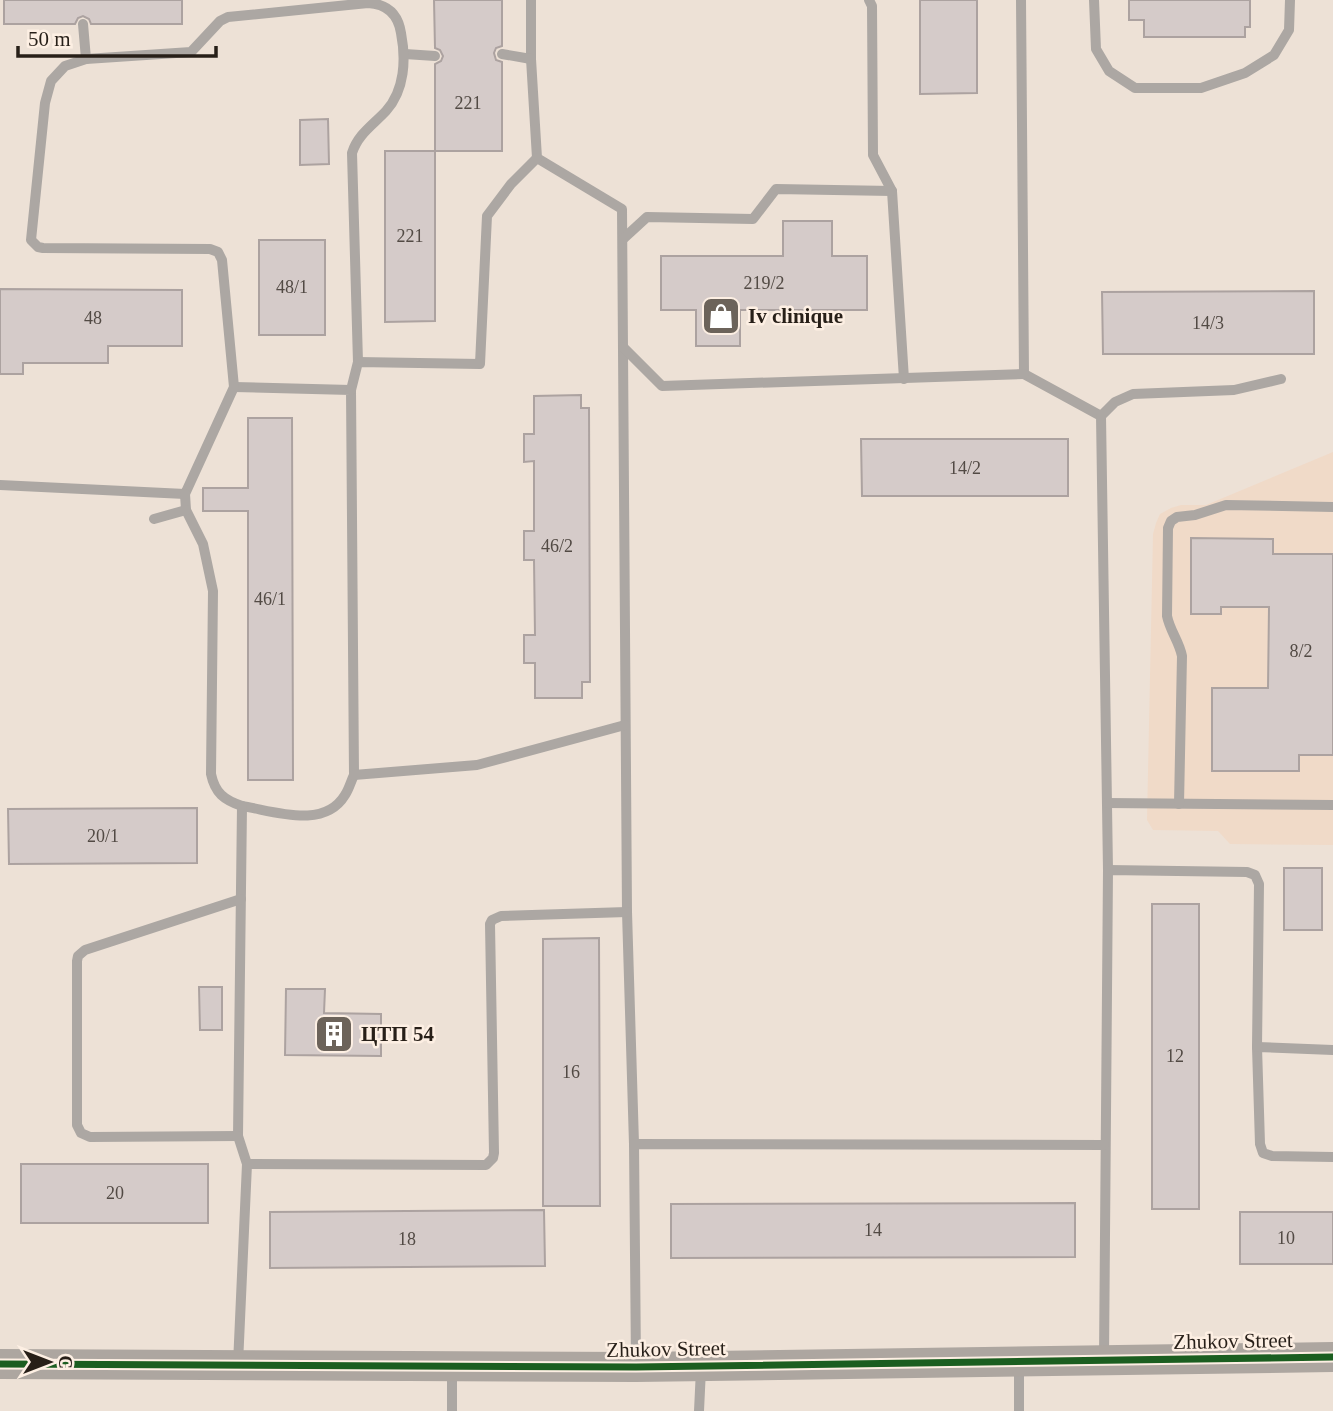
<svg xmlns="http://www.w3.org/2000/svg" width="1333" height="1411" font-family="'Times New Roman',serif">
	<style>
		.built { fill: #f0dac8 }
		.building { fill: #d5cbc9; stroke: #aca2a0; stroke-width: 2 }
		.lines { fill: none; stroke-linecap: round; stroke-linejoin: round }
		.lane { stroke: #aca7a3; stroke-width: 10 }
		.secondary { stroke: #ada6a0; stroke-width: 30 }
		.cycleway-casing { stroke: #fdefe3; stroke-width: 11 }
		.cycleway { stroke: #1b5e20; stroke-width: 7 }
		.labels { text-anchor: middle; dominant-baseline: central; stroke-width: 5; stroke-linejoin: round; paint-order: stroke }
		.number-label { font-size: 18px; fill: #524a44 }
		.poi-label { font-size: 21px; font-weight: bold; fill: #271f18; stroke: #fdefe3; text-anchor: start }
		.street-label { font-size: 21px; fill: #271f18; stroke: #fdefe3 }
	</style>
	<rect width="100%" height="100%" fill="#ede1d6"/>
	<polygon class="built" points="1333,452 1333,845 1230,844 1218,831 1153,830 1147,820 1153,534 1156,523 1160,514 1171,508 1181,505 1206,505"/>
	<g class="building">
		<polygon points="4,0 182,0 182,24 91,24 89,19 83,16 78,18 75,24 4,24"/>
		<polygon points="434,0 502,0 502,46 496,48 494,53 496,60 502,62 502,151 435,151 435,64 441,61 443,56 440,50 435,48"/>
		<polygon points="920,0 977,0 977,93 920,94"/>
		<polygon points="1129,0 1250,0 1250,27 1245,27 1245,37 1144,37 1144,20 1129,20"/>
		<polygon points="328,119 329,164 300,165 300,120"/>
		<polygon points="385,151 435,151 435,321 385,322"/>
		<polygon points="783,221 832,221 832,256 867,256 867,310 740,310 740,346 696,346 696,310 661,310 661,256 783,256"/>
		<rect x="259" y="240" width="66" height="95"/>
		<polygon points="0,289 182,290 182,346 108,346 108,363 23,363 23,374 0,374"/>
		<polygon points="1314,291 1314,354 1103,354 1102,292"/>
		<polygon points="581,395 581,408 589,408 590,682 582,682 582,698 535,698 535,663 524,663 524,635 535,635 534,560 524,560 524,531 534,531 534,461 524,462 524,434 534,434 534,396"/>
		<polygon points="248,418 292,418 293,780 248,780 248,511 203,511 203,488 248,488"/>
		<polygon points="861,439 1068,439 1068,496 862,496"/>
		<polygon points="1191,538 1273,539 1273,554 1333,554 1333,755 1299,755 1299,771 1212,771 1212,688 1268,688 1269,607 1221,607 1221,614 1191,614"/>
		<polygon points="197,808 197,863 9,864 8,809"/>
		<rect x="1284" y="868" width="38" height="62"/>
		<rect x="1152" y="904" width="47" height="305"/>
		<polygon points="599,938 600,1206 543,1206 543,939"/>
		<polygon points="199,987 222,987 222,1030 200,1030"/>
		<polygon points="286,989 325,989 324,1013 381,1014 381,1056 285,1055"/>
		<rect x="21" y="1164" width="187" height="59"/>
		<polygon points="1075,1203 1075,1257 671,1258 671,1204"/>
		<polygon points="544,1210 545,1266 270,1268 270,1212"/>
		<rect x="1240" y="1212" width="93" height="52"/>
	</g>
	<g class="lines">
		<g class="lane">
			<polyline points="531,0 531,59 537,158 622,209 627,912 634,1144"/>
			<polyline points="869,0 872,6 873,155 892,191 904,379"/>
			<polyline points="1021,0 1024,374 1101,416 1108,870"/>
			<polyline points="1094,0 1096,49 1109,71 1135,88 1201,88 1245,73 1274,55 1289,30 1290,0"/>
			<polyline points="405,54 435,56"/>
			<polyline points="502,54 531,59"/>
			<path d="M86,59L191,52L220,21L228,17L368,3C387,4 398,14 401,33C406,59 405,90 386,111C373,125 358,134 352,153L358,362"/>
			<polyline points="623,239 647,217 753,219 776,189 892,191"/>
			<polyline points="623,347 662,386 1024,374"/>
			<path d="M234,387L351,390L354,775C351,781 349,789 345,795C324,830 274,811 242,806"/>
			<polyline points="351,390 358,362 480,364 487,216 511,184 537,158"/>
			<polyline points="1101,416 1115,402 1133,394 1234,390 1281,379"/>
			<polyline points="0,485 185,494 234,387 222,260 218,252 210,249 43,248 38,247 31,240 45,103 51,81 65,66 86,59 83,24"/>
			<path d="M185,494L186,510L203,544L213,591L211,774C215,793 224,800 242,806L238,1136L247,1164"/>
			<polyline points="154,519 186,510"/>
			<polyline points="354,775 477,765 625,725"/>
			<polyline points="1107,803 1333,805"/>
			<path d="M1179,804L1182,656C1179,641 1170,631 1167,616L1168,528L1171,521L1177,517L1195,515L1226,505L1333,507"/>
			<polyline points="1333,1050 1257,1047 1260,1144 1263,1153 1272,1156 1333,1157"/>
			<polyline points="238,1136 90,1137 81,1133 77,1125 77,961 78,956 85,950 241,899"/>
			<polyline points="1104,1358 1108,870 1247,872 1255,875 1259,884 1257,1047"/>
			<polyline points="238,1364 247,1164 486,1165 493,1158 494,1153 490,924 492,920 501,916 627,912"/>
			<polyline points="636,1364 634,1144 1104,1145"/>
			<polyline points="452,1368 452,1411"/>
			<polyline points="699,1411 701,1369"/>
			<polyline points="1019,1411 1019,1365"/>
		</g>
		<polyline class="secondary" points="0,1364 636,1367 1333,1357"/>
		<defs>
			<polyline id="cycleway" points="0,1364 636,1367 1333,1357"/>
		</defs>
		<use href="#cycleway" class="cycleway-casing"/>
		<use href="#cycleway" class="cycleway"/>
	</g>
	<defs>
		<symbol id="shop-square" viewBox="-11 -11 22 22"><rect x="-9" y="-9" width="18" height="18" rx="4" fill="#6c635a" stroke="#fdefe3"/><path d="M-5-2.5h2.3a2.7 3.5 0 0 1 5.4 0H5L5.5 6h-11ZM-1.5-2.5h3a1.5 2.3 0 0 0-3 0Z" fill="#fff"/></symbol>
		<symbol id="building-square" viewBox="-11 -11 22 22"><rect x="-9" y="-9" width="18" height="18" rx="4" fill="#6c635a" stroke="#fdefe3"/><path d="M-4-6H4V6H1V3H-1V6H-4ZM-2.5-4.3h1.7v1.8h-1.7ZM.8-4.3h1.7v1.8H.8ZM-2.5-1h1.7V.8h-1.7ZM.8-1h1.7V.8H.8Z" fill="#fff"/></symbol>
	</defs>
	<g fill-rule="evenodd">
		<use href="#shop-square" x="699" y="294" width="44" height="44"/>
		<use href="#building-square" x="312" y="1012" width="44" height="44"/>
	</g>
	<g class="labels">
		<g class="number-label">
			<text x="468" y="103">221</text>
			<text x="410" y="236">221</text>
			<text x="764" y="283">219/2</text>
			<text x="292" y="287">48/1</text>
			<text x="93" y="318">48</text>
			<text x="1208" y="323">14/3</text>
			<text x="965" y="468">14/2</text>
			<text x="557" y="546">46/2</text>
			<text x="270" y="599">46/1</text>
			<text x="1301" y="651">8/2</text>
			<text x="103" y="836">20/1</text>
			<text x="1175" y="1056">12</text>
			<text x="571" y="1072">16</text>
			<text x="115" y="1193">20</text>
			<text x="873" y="1230">14</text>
			<text x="1286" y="1238">10</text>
			<text x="407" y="1239">18</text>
		</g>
		<g class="poi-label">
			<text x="748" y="316">Iv clinique</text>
			<text x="361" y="1034">ЦТП 54</text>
		</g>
		<g class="street-label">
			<text transform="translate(1233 1341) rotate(-1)">Zhukov Street</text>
			<text transform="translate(666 1349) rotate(-1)">Zhukov Street</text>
		</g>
	</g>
	<g transform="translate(49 1362) rotate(90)" stroke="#fdefe3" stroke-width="5" paint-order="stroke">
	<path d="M0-5L12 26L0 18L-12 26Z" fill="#271f18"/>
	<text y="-10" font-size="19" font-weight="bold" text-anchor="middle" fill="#271f18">С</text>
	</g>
	<path d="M18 46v10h198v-10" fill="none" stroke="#271f18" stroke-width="3.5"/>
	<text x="28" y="46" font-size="21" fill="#271f18" stroke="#fdefe3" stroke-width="5" paint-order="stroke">50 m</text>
</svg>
